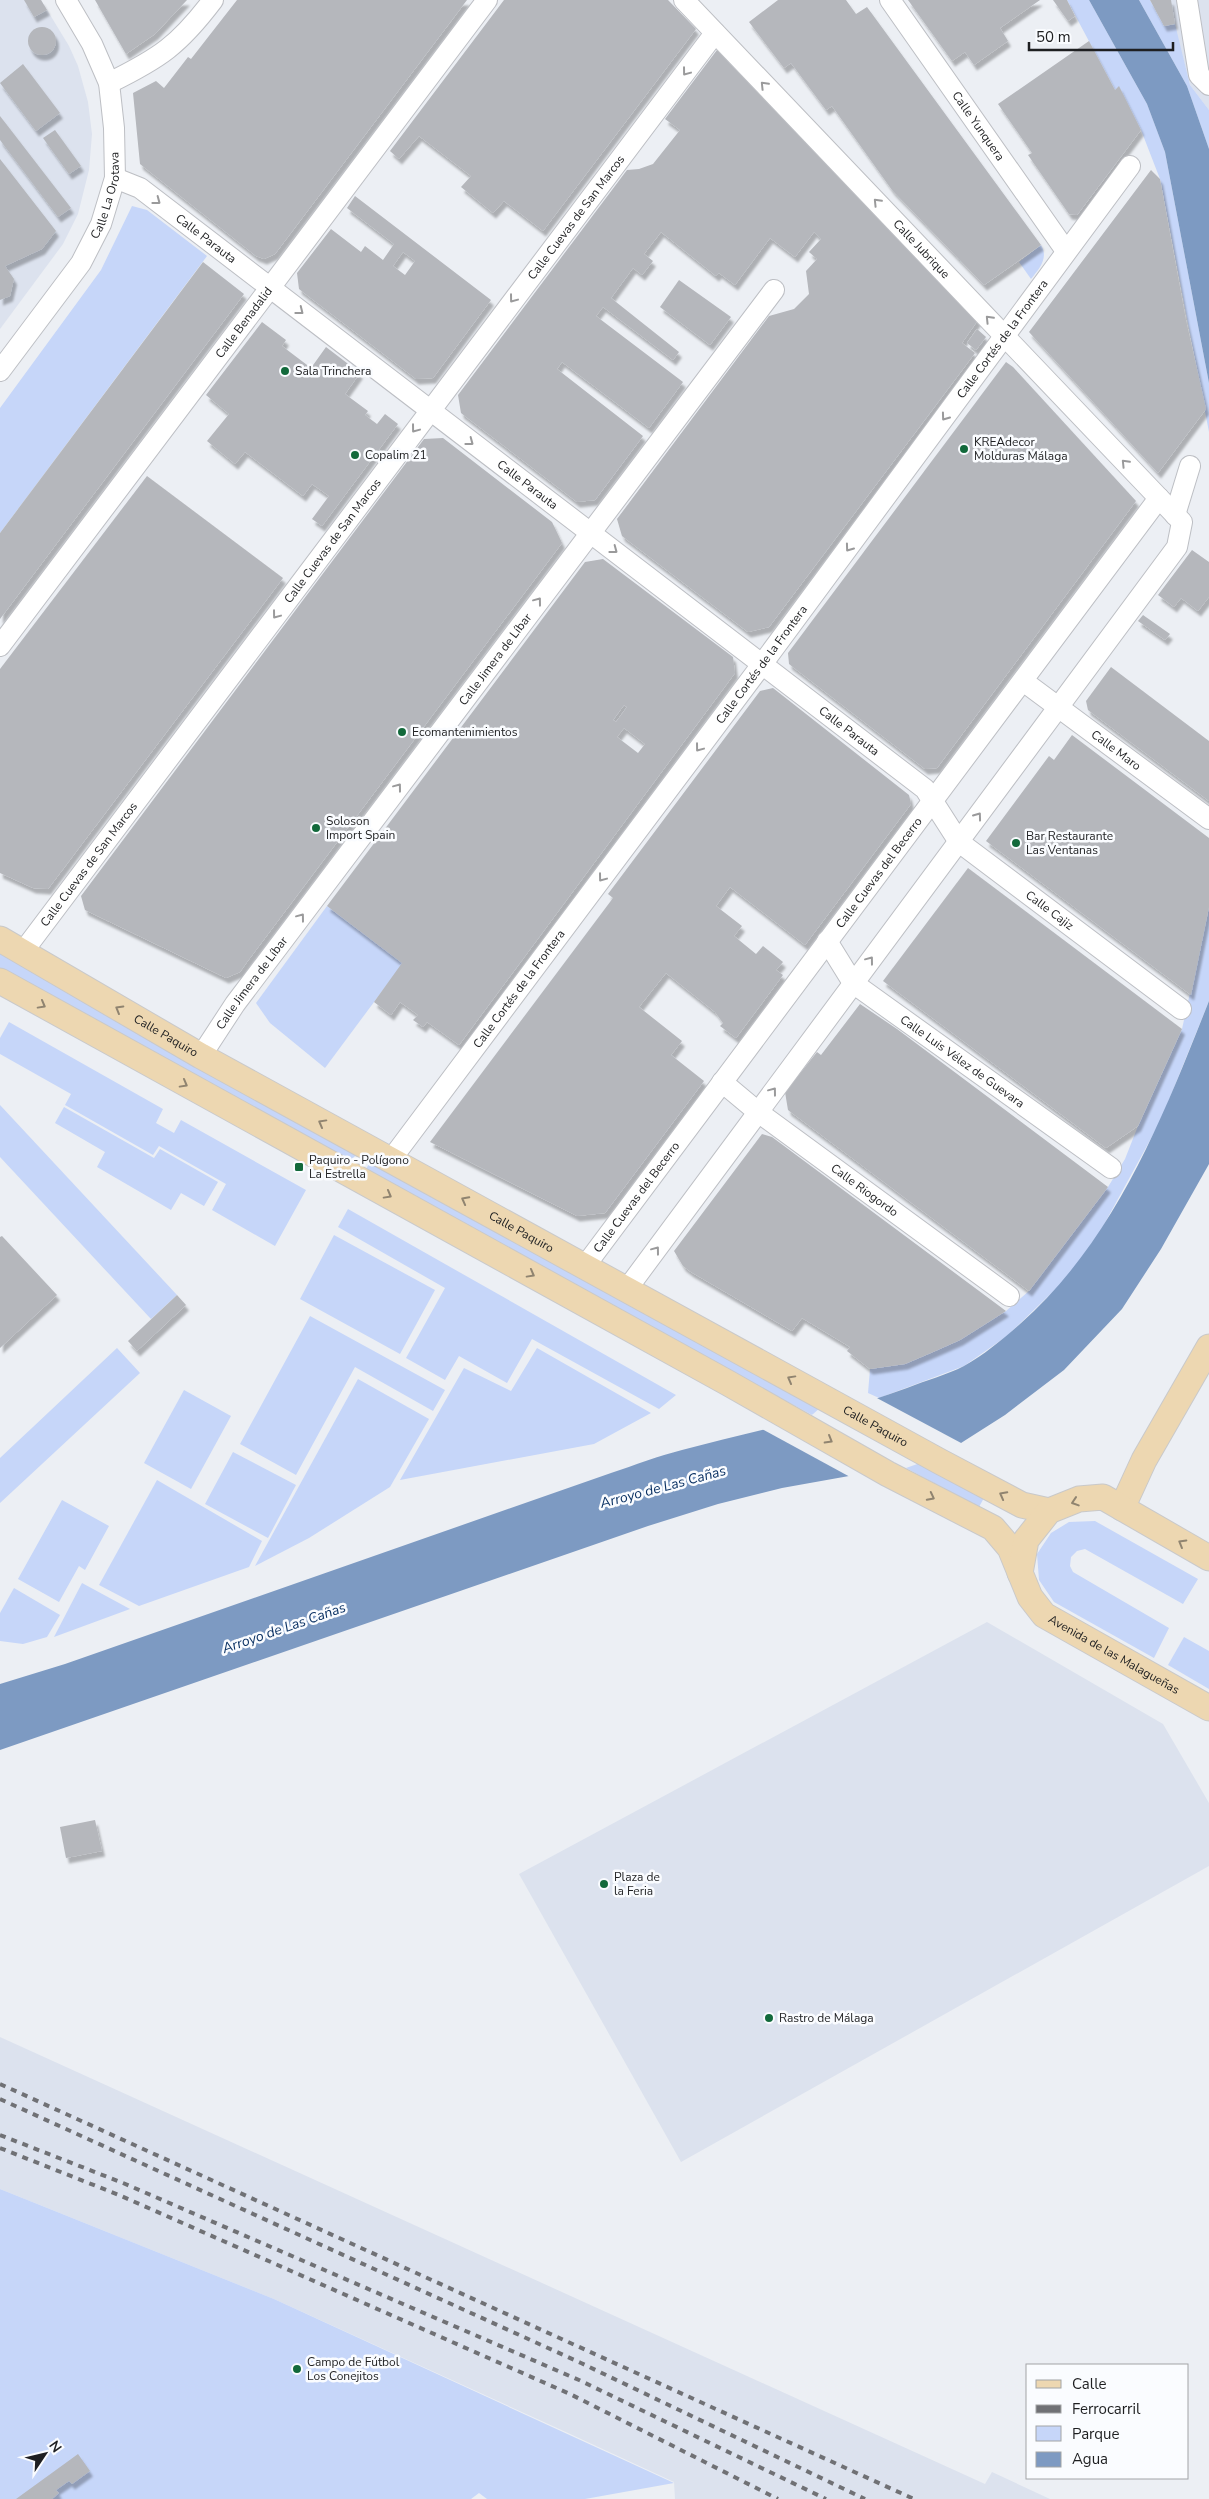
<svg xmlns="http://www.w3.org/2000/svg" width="1209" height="2499" font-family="'Nunito Sans',sans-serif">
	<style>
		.built { fill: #dce2ee }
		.green { fill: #c6d6f9 }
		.water { fill: #7d9ac2 }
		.pier { fill: #eceff4 }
		.building { fill: #b5b7bc; fill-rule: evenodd; filter: url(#shadow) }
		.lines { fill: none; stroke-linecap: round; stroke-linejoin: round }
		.minor-casing { stroke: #bdbfc4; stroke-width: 22 }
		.major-casing { stroke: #c9c9ca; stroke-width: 27 }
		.minor { stroke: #fff; stroke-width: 20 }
		.major { stroke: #edd7b1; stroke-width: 25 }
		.rail { stroke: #707175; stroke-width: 4; stroke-dasharray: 6 6; stroke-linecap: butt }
		.oneway { stroke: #9a9a9b }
		.oneway2 { stroke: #908470 }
		.poi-dot { fill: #12693b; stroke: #fafcff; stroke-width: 2 }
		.labels { text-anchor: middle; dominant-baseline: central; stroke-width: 5; stroke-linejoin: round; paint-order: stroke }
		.street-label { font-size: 12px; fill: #1e1f21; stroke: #fafcff }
		.poi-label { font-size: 12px; fill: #1e1f21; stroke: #fafcff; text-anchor: start }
		.water-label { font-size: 14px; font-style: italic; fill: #0b3264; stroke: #fafcff }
	</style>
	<defs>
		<filter id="shadow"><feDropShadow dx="3" dy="5.5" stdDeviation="1" flood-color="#0004"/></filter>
	</defs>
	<rect width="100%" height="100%" fill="#eceff4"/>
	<g class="built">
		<polygon points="0,0 41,0 69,46 78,66 88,102 92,134 89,170 78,214 63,244 0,329"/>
		<polygon points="1150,0 1209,0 1209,110 1190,85 1174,24 1164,26"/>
		<polygon points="987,1622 1163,1724 1209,1803 1209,1866 681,2162 519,1874"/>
		<polygon points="0,2037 985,2484 992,2472 1050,2499 675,2499 674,2482 568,2433 274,2299 0,2189"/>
	</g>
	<g class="green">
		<polygon points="1067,0 1089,0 1147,104 1165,152 1209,383 1209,432 1160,179 1141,130 1119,87 1115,90"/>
		<polygon points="1139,0 1150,0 1164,26 1175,24 1190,85 1209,110 1209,149 1187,86"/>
		<polygon points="132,206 147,210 207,256 0,533 0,408 101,270"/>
		<path d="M1041,245C1049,258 1039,269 1031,279L1019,262Z"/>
		<polygon points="327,906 403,963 325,1068 270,1023 256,1003"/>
		<polygon points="1209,907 1209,1001 1160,1122 1101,1230 1068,1277 1007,1336 964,1366 879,1398 868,1393 870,1369 905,1364 933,1352 960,1340 1006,1311 1029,1291 1108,1187 1125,1159 1138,1126 1182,1029"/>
		<polygon points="0,950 357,1152 351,1163 21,982 0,968"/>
		<polygon points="9,1022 163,1109 156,1123 174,1133 181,1120 306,1190 275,1246 212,1210 226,1184 159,1146 153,1155 65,1105 71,1094 0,1054 0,1038"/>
		<polygon points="0,1105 177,1295 151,1319 0,1157"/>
		<polygon points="64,1107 154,1158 160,1149 218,1182 204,1206 181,1193 171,1210 97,1167 105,1152 55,1123"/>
		<polygon points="371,1160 821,1407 812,1415 365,1171"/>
		<polygon points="348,1209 676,1395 659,1409 532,1339 507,1383 459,1356 445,1380 406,1358 445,1288 338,1227"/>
		<polygon points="334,1235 435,1290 400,1354 300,1299"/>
		<polygon points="310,1316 445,1390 433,1411 355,1367 296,1475 240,1444"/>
		<polygon points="117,1348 140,1373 0,1503 0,1458"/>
		<polygon points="537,1348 651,1413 594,1444 400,1480 464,1368 511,1391"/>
		<polygon points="358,1379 429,1419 390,1487 309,1538 255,1566"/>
		<polygon points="184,1390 231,1416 191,1489 144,1463"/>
		<polygon points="233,1452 296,1485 268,1538 205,1504"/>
		<polygon points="923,1462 985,1496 979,1507 906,1468"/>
		<polygon points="157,1480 262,1541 249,1567 139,1606 99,1585"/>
		<polygon points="62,1500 109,1526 85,1570 79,1566 59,1602 18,1579"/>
		<polygon points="1095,1521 1198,1579 1183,1604 1085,1549 1077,1551 1071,1557 1070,1566 1073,1572 1169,1628 1154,1658 1054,1602 1039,1580 1037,1554 1051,1533 1069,1522"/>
		<polygon points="82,1583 130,1609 54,1637"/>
		<polygon points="14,1588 60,1615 47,1637 23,1644 0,1641 0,1613"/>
		<polygon points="1184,1637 1209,1651 1209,1689 1168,1665"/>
		<polygon points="0,2189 274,2299 674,2483 585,2499 487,2499 479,2493 471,2499 0,2499"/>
	</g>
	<g class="water">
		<polygon points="1089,0 1139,0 1187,86 1209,149 1209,383 1165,152 1147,104"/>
		<path d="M1209,1001V1164L1161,1249L1122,1309L1064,1370L1005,1415L961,1443L849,1476L782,1488L718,1504L648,1526L0,1750V1684L65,1664L611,1473C635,1465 658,1456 682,1450C757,1430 834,1415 907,1388C926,1380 947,1375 964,1366C984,1355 1003,1339 1020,1324C1116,1239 1163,1117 1209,1001Z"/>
	</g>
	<polygon class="pier" points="875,1397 963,1444 852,1478 762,1429"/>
	<g class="building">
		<polygon points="24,0 41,0 47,10 34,17"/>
		<polygon points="95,0 187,0 155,34 126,54"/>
		<polygon points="237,0 467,0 275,254 264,259 256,256 140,164 133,93 156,81 164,88 188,57 191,59"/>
		<polygon points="504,0 668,0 696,29 543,231 504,201 493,213 461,187 471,176 419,136 399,159 390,151"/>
		<polygon points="778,0 846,0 856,14 867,7 1041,245 984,285 892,190 832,106 826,110 791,63 784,68 749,22"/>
		<polygon points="908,0 1040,0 1000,28 1008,41 974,65 965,52 952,61"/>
		<polygon points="1053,0 1067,0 1075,16 1068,21"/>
		<polygon points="1150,0 1171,0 1175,24 1164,26"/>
		<circle cx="42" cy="41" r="14"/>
		<polygon points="1089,41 1115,90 1119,86 1141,130 1077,215 1069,214 1028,155 1032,153 998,104"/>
		<polygon points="717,50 978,320 962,343 975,353 769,627 748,632 622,536 617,519 769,316 794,309 809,294 806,271 817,259 809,252 821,239 814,232 795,257 770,238 735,285 719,273 716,276 661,232 644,254 653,261 642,275 633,268 611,298 679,352 673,360 603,307 596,316 683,382 649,428 562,362 557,369 643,436 595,500 577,502 461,413 458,395 627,170 639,169 653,164 680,130 665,119"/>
		<polygon points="23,64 60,113 36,131 0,83"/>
		<polygon points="0,116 71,208 58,217 0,140"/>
		<polygon points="55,130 81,166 69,174 43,138"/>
		<polygon points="0,159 56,231 42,249 5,266 14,279 10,296 0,300"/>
		<polygon points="1151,170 1160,179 1186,320 1206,409 1158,473 1029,332"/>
		<path d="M355,196L491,300L433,378L416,379L299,289L297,273L331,229L361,252L365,246L383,260L394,244L347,208ZM403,252L415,261L405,275L393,266Z"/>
		<polygon points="203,262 244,294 0,619 0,533"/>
		<polygon points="679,280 731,317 710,345 660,307"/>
		<polygon points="262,322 286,340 282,346 311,368 326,347 360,373 345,394 368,411 365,415 377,424 385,414 398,424 322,526 312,519 329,496 312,484 303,496 245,452 235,464 207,441 229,414 206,395"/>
		<polygon points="977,329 986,337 976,350 967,343"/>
		<polygon points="1006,362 1013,367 1136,501 937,768 925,769 789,664 788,653"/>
		<polygon points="443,438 552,522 562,543 247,962 240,972 226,978 85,910 81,896 424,439"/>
		<polygon points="147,476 283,578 48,889 33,888 0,873 0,669"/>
		<polygon points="1192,550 1209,562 1209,597 1198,611 1181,598 1174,607 1158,595"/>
		<path d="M603,559L733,657L735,673L459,1045L427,1022L423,1027L413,1020L418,1015L400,1002L391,1015L374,1002L402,963L327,906L585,562ZM624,705L627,707L616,722L613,720ZM624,728L645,744L638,753L617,737Z"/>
		<polygon points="1143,615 1170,634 1165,640 1138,621"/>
		<polygon points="1111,667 1209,741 1209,801 1088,710 1086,701"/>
		<polygon points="773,688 909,795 911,804 805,945 730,887 716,906 742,926 734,936 756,954 763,946 783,962 776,970 783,975 736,1038 720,1026 723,1023 715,1012 666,973 639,1007 682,1041 671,1055 704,1081 605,1213 577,1216 430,1142 613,898 608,894 760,691"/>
		<polygon points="1072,735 1209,838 1209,907 1191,995 986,841 1049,756 1054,760"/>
		<polygon points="968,868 1182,1029 1138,1126 1106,1148 883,981"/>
		<polygon points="860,1004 897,1029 1108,1187 1029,1291 788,1110 785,1092 817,1052 821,1055"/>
		<polygon points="762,1134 772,1137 1006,1311 960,1340 933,1352 905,1364 870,1369 847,1351 850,1347 802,1318 792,1331 691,1272 683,1266 674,1251"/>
		<polygon points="2,1236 57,1295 0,1348 0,1237"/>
		<polygon points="177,1295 186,1305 137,1351 128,1341"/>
		<polygon points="95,1820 102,1851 66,1858 60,1827"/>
		<polygon points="78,2454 90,2471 72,2484 69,2481 56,2490 59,2493 52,2499 16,2499"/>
	</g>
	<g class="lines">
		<defs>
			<g id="minor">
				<path id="s1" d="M684,0L1159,498"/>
				<path id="s2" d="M890,0L1066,251"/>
				<polyline points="1187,0 1199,75 1209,85"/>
				<path d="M109,83C160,58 179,45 213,0"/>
				<path id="s3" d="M115,178L140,188L925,789L959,842L1181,1009"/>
				<path id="s4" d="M0,371L81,263L101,224L115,178L114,128L109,83L92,44L66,0"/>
				<polyline points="1175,515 1190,466"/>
				<path id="s5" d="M0,646L487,0"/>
				<path id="s6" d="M1023,681L1209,819"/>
				<path id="s7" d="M827,941L853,983L1111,1168"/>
				<path id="s8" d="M22,953L715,33"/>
				<path id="s9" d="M201,1056L235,1004L774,290"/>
				<path id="s10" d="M722,1082L758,1112L1009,1296"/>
				<path id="s11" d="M390,1161L763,663L1130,166"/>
				<path id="s12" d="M585,1266L1159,498L1182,522L1177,547L627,1289"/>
			</g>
			<g id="major">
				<path id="s13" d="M0,939L201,1056L939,1461L1022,1505L1049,1511"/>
				<path id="s14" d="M0,981L728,1383L888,1474L993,1528L1010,1548L1030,1597L1044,1615L1209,1708"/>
				<polyline points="1122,1508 1144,1460 1209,1347"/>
				<polyline points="1020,1573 1026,1540 1049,1511 1079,1499 1103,1497 1209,1558"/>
			</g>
		</defs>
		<use href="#minor" class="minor-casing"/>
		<use href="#major" class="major-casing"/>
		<use href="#minor" class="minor"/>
		<use href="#major" class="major"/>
		<g class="rail">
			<polyline points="0,2084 914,2499"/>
			<polyline points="0,2099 581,2363 865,2499"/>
			<polyline points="0,2135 123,2183 579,2380 826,2499"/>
			<polyline points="0,2148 119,2195 570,2394 778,2499"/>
		</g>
	</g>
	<defs><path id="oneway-chevron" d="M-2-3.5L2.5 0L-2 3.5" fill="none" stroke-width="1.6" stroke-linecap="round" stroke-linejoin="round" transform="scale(1.25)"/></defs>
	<g class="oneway">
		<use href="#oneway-chevron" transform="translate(686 72) rotate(127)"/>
		<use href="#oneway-chevron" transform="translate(764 85) rotate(-134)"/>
		<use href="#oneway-chevron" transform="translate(157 201) rotate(37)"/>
		<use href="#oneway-chevron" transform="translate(877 202) rotate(-134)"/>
		<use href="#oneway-chevron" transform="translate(513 299) rotate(127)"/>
		<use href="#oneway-chevron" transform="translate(300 311) rotate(38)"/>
		<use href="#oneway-chevron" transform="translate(989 319) rotate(-134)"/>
		<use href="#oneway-chevron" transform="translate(945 417) rotate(126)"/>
		<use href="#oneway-chevron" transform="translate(415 429) rotate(127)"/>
		<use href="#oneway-chevron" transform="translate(470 442) rotate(37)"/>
		<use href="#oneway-chevron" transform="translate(1125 463) rotate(-134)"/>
		<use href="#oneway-chevron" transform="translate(849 548) rotate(126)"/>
		<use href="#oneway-chevron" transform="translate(614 550) rotate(37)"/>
		<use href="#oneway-chevron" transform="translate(538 601) rotate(-53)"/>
		<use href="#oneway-chevron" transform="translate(276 615) rotate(127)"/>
		<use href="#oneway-chevron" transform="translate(699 748) rotate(127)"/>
		<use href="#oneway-chevron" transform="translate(398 787) rotate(-53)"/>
		<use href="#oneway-chevron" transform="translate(978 816) rotate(-54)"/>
		<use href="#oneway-chevron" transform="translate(602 878) rotate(127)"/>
		<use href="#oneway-chevron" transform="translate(301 917) rotate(-53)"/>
		<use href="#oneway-chevron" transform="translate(870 960) rotate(-53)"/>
		<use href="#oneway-chevron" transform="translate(773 1091) rotate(-53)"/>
		<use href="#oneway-chevron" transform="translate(656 1250) rotate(-53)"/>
	</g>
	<g class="oneway2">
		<use href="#oneway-chevron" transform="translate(42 1005) rotate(29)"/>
		<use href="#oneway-chevron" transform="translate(119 1009) rotate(-150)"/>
		<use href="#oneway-chevron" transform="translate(184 1084) rotate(29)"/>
		<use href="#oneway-chevron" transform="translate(322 1123) rotate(-151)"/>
		<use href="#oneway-chevron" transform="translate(388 1195) rotate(29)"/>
		<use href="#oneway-chevron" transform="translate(465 1200) rotate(-152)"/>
		<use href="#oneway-chevron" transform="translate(531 1274) rotate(29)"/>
		<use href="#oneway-chevron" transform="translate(791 1379) rotate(-151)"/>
		<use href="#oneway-chevron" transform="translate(829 1440) rotate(30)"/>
		<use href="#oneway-chevron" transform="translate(1003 1495) rotate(-152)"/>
		<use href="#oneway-chevron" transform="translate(931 1497) rotate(27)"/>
		<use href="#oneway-chevron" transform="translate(1075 1502) rotate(162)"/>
		<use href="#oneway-chevron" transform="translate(1182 1543) rotate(-150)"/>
	</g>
	<g class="poi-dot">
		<circle cx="285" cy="371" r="5"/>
		<circle cx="964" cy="449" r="5"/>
		<circle cx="355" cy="455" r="5"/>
		<circle cx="402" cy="732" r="5"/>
		<circle cx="316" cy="828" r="5"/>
		<circle cx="1016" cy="843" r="5"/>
		<rect x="294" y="1162" width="10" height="10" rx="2.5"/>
		<circle cx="604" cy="1884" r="5"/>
		<circle cx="769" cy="2018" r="5"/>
		<circle cx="297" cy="2369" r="5"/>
	</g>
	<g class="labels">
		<g class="street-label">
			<text stroke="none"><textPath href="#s2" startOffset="154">Calle Yunquera</textPath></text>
			<text stroke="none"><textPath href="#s4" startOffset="208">Calle La Orotava</textPath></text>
			<text stroke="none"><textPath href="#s8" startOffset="921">Calle Cuevas de San Marcos</textPath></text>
			<text stroke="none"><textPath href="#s3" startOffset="110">Calle Parauta</textPath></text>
			<text stroke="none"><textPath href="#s1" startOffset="344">Calle Jubrique</textPath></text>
			<text stroke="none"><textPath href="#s5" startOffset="405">Calle Benadalid</textPath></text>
			<text stroke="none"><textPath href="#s11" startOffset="1025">Calle Cortés de la Frontera</textPath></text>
			<text stroke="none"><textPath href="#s3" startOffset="515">Calle Parauta</textPath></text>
			<text stroke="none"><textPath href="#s8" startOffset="516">Calle Cuevas de San Marcos</textPath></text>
			<text stroke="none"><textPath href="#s9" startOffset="494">Calle Jimera de Líbar</textPath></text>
			<text stroke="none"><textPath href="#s11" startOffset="620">Calle Cortés de la Frontera</textPath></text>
			<text stroke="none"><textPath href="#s3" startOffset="920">Calle Parauta</textPath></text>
			<text stroke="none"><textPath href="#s6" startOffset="116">Calle Maro</textPath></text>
			<text stroke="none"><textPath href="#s8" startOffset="111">Calle Cuevas de San Marcos</textPath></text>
			<text stroke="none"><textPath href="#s12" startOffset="491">Calle Cuevas del Becerro</textPath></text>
			<text stroke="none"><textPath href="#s3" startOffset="1192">Calle Cajiz</textPath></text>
			<text stroke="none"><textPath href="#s9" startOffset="89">Calle Jimera de Líbar</textPath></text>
			<text stroke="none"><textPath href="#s11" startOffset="215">Calle Cortés de la Frontera</textPath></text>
			<text stroke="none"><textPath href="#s13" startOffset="192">Calle Paquiro</textPath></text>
			<text stroke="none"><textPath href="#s7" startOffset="184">Calle Luis Vélez de Guevara</textPath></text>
			<text stroke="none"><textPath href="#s10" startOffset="179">Calle Riogordo</textPath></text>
			<text stroke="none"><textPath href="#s12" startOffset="86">Calle Cuevas del Becerro</textPath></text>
			<text stroke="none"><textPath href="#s13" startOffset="598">Calle Paquiro</textPath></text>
			<text stroke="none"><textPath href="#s13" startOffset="1002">Calle Paquiro</textPath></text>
			<text stroke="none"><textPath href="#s14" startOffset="1316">Avenida de las Malagueñas</textPath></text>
		</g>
		<g class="poi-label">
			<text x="295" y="371">Sala Trinchera</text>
			<text x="974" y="442">KREAdecor<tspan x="974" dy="14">Molduras Málaga</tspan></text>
			<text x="365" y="455">Copalim 21</text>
			<text x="412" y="732">Ecomantenimientos</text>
			<text x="326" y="821">Soloson<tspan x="326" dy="14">Import Spain</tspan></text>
			<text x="1026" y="836">Bar Restaurante<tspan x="1026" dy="14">Las Ventanas</tspan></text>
			<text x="309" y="1160">Paquiro - Polígono<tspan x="309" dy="14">La Estrella</tspan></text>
			<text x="614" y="1877">Plaza de<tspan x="614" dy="14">la Feria</tspan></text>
			<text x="779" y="2018">Rastro de Málaga</text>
			<text x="307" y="2362">Campo de Fútbol<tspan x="307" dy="14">Los Conejitos</tspan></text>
		</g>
		<g class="water-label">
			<text transform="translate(663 1487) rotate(-15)">Arroyo de Las Cañas</text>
			<text transform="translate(284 1628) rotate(-19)">Arroyo de Las Cañas</text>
		</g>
	</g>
	<rect x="1026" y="2364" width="162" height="115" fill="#fafcff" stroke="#a2a4a6"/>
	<rect x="1036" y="2380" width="25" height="8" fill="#edd7b1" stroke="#a2a4a6"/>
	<text x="1072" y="2389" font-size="15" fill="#1e1f21">Calle</text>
	<rect x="1036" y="2405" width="25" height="8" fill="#707175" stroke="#a2a4a6"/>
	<text x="1072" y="2414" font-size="15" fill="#1e1f21">Ferrocarril</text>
	<rect x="1036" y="2426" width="25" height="15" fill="#c6d6f9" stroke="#a2a4a6"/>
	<text x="1072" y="2439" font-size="15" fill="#1e1f21">Parque</text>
	<rect x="1036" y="2452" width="25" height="15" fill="#7d9ac2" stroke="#a2a4a6"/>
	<text x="1072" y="2464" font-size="15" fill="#1e1f21">Agua</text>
	<g transform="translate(45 2454) rotate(55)" stroke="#fafcff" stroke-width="4" paint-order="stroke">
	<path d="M0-4L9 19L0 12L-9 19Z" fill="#1e1f21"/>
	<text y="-8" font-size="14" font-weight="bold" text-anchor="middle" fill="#1e1f21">N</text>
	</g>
	<path d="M1029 42v8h144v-8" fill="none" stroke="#1e1f21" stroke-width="2.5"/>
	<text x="1036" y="42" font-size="15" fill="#1e1f21" stroke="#fafcff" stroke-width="4" paint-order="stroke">50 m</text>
</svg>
